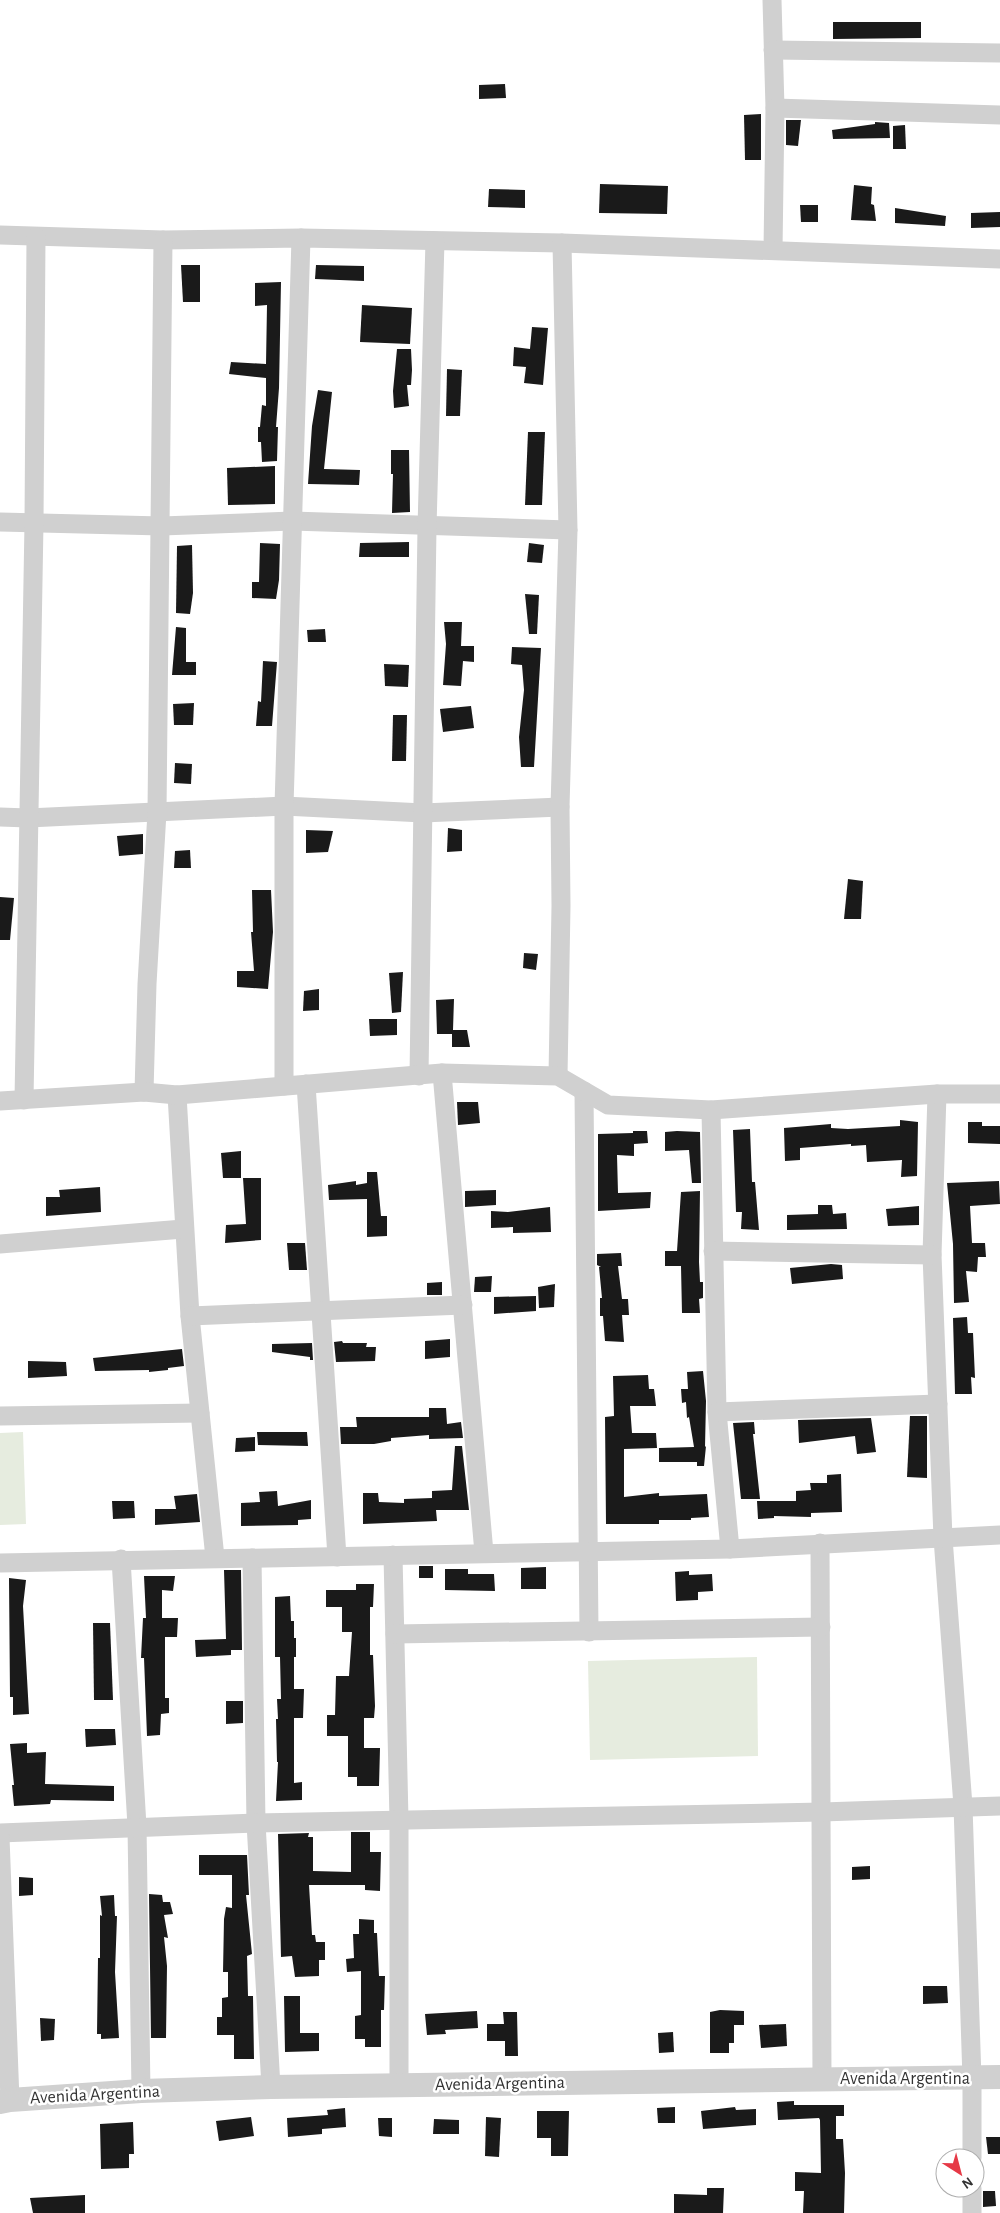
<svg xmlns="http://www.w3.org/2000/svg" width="1000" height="2213" font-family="'Alegreya Sans',sans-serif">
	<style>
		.garden { fill: #e6ecdf }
		.building { fill: #1a1a1a }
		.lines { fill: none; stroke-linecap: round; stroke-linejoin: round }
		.minor { stroke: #d0d0d0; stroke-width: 19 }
		.tertiary { stroke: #d0d0d0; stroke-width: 24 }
		.labels { text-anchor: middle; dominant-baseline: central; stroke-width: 5; stroke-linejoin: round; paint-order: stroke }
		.street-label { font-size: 18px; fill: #333; stroke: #fff }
	</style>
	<rect width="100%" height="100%" fill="#fff"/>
	<g class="garden">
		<polygon points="23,1432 26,1524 0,1525 0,1433"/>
		<polygon points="757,1657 758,1756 590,1760 588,1661"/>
	</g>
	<g class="building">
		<polygon points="833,22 921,22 921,38 833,39"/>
		<polygon points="505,84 506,98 479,99 479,85"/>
		<polygon points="761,114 761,160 745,160 744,115"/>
		<polygon points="786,120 801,120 798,146 786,145"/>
		<polygon points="875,122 889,123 890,138 833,139 832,130 875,124"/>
		<polygon points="905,125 906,149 893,149 893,126"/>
		<polygon points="600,184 668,186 667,214 599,213"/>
		<polygon points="854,185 872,187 871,204 874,205 876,221 851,220"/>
		<polygon points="489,189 525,190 525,208 488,207"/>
		<polygon points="800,205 818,205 818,222 801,222"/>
		<polygon points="895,208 946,216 945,226 895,223"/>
		<polygon points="1000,212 1000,227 971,228 971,213"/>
		<polygon points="181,265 200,265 200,302 183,302"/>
		<polygon points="316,265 364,266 364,281 315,279"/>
		<polygon points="281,282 279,388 276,427 278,427 277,461 262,462 261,442 258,442 258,427 260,427 262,405 266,406 266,378 229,374 231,362 266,364 267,305 255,306 255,283"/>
		<polygon points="362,305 412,308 410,344 360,342"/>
		<polygon points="532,327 548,328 543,385 524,383 526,367 513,366 514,347 530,349"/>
		<polygon points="397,349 411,349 412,370 411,385 407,385 409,406 394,408 393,391"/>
		<polygon points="447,369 462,370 460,416 446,416"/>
		<polygon points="318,390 332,392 324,469 360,470 359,485 308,484 312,426"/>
		<polygon points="528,432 545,432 542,505 525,505"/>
		<polygon points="391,450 409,450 410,512 392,513 393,474 391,474"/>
		<polygon points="275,466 275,504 228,505 227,468"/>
		<polygon points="409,542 409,557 359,557 360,543"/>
		<polygon points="260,543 280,544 279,580 276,599 252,598 252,582 259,582"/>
		<polygon points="529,543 544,545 542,563 527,562"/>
		<polygon points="192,545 193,593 190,614 176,613 177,546"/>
		<polygon points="525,594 539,595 537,634 529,634"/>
		<polygon points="444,622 462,622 461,646 474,646 474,662 463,661 461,686 443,685 446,644"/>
		<polygon points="176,627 186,628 186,662 196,662 196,675 172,675"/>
		<polygon points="325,629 326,642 308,642 307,630"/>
		<polygon points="512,647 541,648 534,767 521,767 519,737 524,690 522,665 511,664"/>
		<polygon points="263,661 277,662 272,726 256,726 258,701 261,702"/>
		<polygon points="384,664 409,665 408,687 385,686"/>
		<polygon points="194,703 193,725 174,725 173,704"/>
		<polygon points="471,706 474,728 443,732 440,709"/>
		<polygon points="393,715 407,715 406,761 392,761"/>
		<polygon points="175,763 192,764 191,784 174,783"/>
		<polygon points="448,828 462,830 462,851 447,852"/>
		<polygon points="306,830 333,831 328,852 306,853"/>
		<polygon points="143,834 143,854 119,856 117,836"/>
		<polygon points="190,850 191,868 174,868 175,851"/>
		<polygon points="848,879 863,881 861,919 844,919"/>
		<polygon points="252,890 271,890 273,932 268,989 237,987 237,971 254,971 251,932 253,932"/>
		<polygon points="0,897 14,898 10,940 0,940"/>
		<polygon points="524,953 538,954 536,970 523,968"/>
		<polygon points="403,972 401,1012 392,1013 389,973"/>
		<polygon points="319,989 319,1010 303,1011 304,991"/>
		<polygon points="454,999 453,1030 467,1030 470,1047 452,1047 452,1034 437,1034 436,1000"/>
		<polygon points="369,1019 397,1019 397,1035 370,1036"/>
		<polygon points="457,1102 478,1102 480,1123 458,1125"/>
		<polygon points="900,1120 918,1122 917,1176 901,1177 902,1160 867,1162 866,1145 851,1146 851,1144 800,1148 800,1160 785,1161 784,1128 831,1124 831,1128 848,1129 900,1126"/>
		<polygon points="968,1122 982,1122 982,1126 1000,1126 1000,1144 968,1143"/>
		<polygon points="750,1129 752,1182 755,1182 759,1230 741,1229 742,1212 736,1212 733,1130"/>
		<polygon points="633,1131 647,1131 648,1143 634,1144 634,1156 617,1155 618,1193 651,1192 650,1208 598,1211 598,1134 633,1133"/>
		<polygon points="677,1131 700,1132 701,1183 692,1183 689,1150 665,1151 665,1132"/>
		<polygon points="241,1151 241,1178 223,1178 221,1153"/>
		<polygon points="367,1172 377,1172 381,1216 387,1216 387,1236 367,1237 367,1199 329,1200 328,1185 356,1181 356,1185 367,1183"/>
		<polygon points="243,1178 261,1178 261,1240 225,1243 226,1225 246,1224"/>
		<polygon points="999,1181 1000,1204 970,1206 972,1243 985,1243 986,1257 978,1257 977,1272 966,1271 969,1302 954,1303 953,1244 947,1183"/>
		<polygon points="100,1187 101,1212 46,1216 46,1197 60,1197 59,1190"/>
		<polygon points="496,1190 496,1205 465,1207 465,1191"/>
		<polygon points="700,1191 699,1262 700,1282 703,1282 703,1298 699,1299 700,1313 682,1313 681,1266 665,1266 665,1251 677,1251 681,1192"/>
		<polygon points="818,1205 832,1205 833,1214 846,1213 847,1229 787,1230 787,1215 818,1214"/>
		<polygon points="919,1206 919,1225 888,1226 886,1209"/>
		<polygon points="550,1207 551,1232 513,1233 513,1227 491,1228 491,1211 508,1212"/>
		<polygon points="287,1243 305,1243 307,1270 289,1270"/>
		<polygon points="621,1253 622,1266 618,1266 622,1299 628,1299 629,1315 622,1315 624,1342 605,1341 603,1316 600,1316 600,1298 602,1298 599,1267 601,1267 597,1265 597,1254"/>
		<polygon points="831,1264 842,1265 843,1279 792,1284 790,1268"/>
		<polygon points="492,1276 491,1292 474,1292 475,1277"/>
		<polygon points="442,1282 442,1295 427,1295 427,1283"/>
		<polygon points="555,1284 554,1307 539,1308 538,1287"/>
		<polygon points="536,1296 536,1311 494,1314 494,1297"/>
		<polygon points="967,1317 968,1333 973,1333 975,1378 971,1377 972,1394 955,1394 953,1318"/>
		<polygon points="450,1339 450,1357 425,1359 425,1341"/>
		<polygon points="342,1341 343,1343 367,1343 366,1347 376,1347 375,1361 336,1362 334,1342"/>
		<polygon points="312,1343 313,1360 310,1360 310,1357 272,1352 272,1344"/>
		<polygon points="182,1349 184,1366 168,1368 168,1370 149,1372 149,1370 95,1371 93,1358"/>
		<polygon points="28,1361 66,1362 67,1376 28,1378"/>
		<polygon points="703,1371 706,1401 705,1447 706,1446 704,1466 697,1466 697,1462 659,1462 659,1448 694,1447 689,1417 687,1418 686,1402 682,1403 681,1389 688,1389 687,1372"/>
		<polygon points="648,1375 649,1389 654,1389 656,1406 630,1406 632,1433 656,1433 657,1448 624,1449 624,1497 659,1493 659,1496 707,1494 709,1517 691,1518 691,1520 659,1520 659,1524 606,1524 605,1417 614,1416 613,1376"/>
		<polygon points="429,1408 446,1408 447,1424 461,1422 463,1438 429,1439 429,1435 391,1438 391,1441 374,1444 341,1444 340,1427 357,1427 356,1417 429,1417"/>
		<polygon points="910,1416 927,1416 927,1478 907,1477"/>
		<polygon points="871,1418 876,1452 857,1454 855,1436 799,1443 798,1420"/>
		<polygon points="754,1422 755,1434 753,1434 760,1499 741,1499 733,1423"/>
		<polygon points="257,1432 307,1432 308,1446 258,1445"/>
		<polygon points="255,1437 255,1451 235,1452 236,1438"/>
		<polygon points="455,1446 462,1446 469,1510 436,1510 437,1521 363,1524 363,1493 378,1493 379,1502 404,1503 404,1499 432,1498 432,1491 452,1490"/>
		<polygon points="841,1474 842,1512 811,1513 811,1517 774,1516 774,1518 758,1519 757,1501 796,1501 796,1491 811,1490 810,1483 827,1483 827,1475"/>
		<polygon points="277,1491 278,1506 311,1500 311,1519 298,1520 298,1525 241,1526 241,1503 260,1502 259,1492"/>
		<polygon points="197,1494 200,1522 155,1525 155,1509 176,1509 174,1496"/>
		<polygon points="112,1501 134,1501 135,1518 113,1519"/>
		<rect x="419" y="1566" width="14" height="12"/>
		<polygon points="546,1567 546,1589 521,1589 521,1568"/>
		<polygon points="445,1569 468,1569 468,1574 494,1574 495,1591 445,1590"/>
		<polygon points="224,1570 241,1570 242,1650 231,1650 231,1655 196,1657 195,1640 226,1639"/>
		<polygon points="689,1571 689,1575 712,1574 713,1591 698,1592 698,1600 676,1601 675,1572"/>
		<polygon points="144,1576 175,1576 173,1591 162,1590 162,1618 178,1618 177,1637 165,1637 165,1698 169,1698 169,1713 161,1714 160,1735 147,1736 144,1658 141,1658 143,1618 146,1618"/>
		<polygon points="9,1578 26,1580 23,1606 29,1714 13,1715 13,1697 10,1697"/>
		<polygon points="356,1584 374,1584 373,1607 370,1607 370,1655 373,1655 375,1706 374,1718 364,1718 364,1748 380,1748 379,1786 357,1786 357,1777 348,1777 348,1736 327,1736 327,1715 335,1715 336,1676 349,1676 352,1632 342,1632 342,1607 326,1607 326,1590 356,1590"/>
		<polygon points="290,1596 291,1621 294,1621 294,1638 296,1638 296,1657 294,1657 294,1689 304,1689 303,1718 294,1718 294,1783 302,1782 302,1800 276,1801 278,1762 277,1762 276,1719 278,1719 277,1699 281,1699 280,1657 275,1657 275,1597"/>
		<polygon points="93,1623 110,1623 113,1700 94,1700"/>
		<polygon points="226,1701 243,1701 243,1723 226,1724"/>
		<polygon points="85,1729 115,1729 116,1745 86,1747"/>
		<polygon points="27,1743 27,1753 46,1752 45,1784 114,1786 114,1801 51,1800 50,1804 14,1806 12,1785 14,1785 10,1744"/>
		<polygon points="351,1832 370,1832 370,1852 381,1852 380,1891 365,1890 365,1885 309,1885 312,1935 315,1935 316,1942 325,1942 325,1960 319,1960 319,1976 295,1977 292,1956 281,1957 278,1834 309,1833 308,1837 313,1837 313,1871 351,1872"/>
		<polygon points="199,1855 247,1855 249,1895 246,1895 252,1954 247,1956 248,1996 253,1996 254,2059 234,2059 234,2035 217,2035 217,2017 222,2017 222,1998 228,1997 228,1972 223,1972 224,1919 226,1907 232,1908 232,1875 199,1875"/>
		<polygon points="870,1866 870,1879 852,1880 852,1867"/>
		<polygon points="19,1877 33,1878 33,1895 19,1896"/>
		<polygon points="149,1894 162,1895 163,1902 170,1902 173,1914 164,1915 168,1938 164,1937 167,1966 166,2038 151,2038"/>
		<polygon points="114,1895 115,1916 117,1916 115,1972 119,2038 101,2039 101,2034 97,2034 98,1958 100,1958 100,1915 102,1916 100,1896"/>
		<polygon points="359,1919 374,1920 374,1933 377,1933 379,1976 385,1976 384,2010 381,2010 381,2047 365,2047 365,2039 355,2039 355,2016 361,2015 361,1971 347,1972 346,1959 354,1958 353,1934 359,1934"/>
		<polygon points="923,1986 947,1986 948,2003 923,2004"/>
		<polygon points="284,1996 300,1996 300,2033 319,2033 319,2051 285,2052"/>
		<polygon points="720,2010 744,2011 744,2025 734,2025 734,2043 729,2043 729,2053 710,2053 710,2012"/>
		<polygon points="477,2011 478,2028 445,2030 446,2034 427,2035 425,2014"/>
		<polygon points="503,2012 517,2012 518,2056 505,2056 505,2041 487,2041 487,2024 504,2024"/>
		<polygon points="40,2018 55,2019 54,2040 41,2041"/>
		<polygon points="786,2024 787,2046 761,2048 759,2025"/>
		<polygon points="673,2032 674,2052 659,2053 658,2033"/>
		<polygon points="794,2101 794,2105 844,2105 844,2116 836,2116 836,2139 843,2139 845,2173 844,2213 803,2213 804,2191 795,2191 795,2172 821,2173 820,2120 819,2118 778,2120 777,2102"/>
		<polygon points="675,2107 675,2123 658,2123 657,2108"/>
		<polygon points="735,2107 736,2110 756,2109 756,2125 703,2129 701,2111"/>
		<polygon points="345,2108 346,2127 322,2129 322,2134 288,2137 287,2118 328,2115 327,2110"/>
		<polygon points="537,2111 569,2111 568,2156 551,2156 551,2138 537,2138"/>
		<polygon points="251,2117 254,2136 219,2141 216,2121"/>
		<polygon points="486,2117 501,2118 499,2157 485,2156"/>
		<polygon points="378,2118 392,2118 392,2137 379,2136"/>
		<polygon points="434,2119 459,2120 459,2134 433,2134"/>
		<polygon points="133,2122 134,2154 129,2154 129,2168 101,2169 100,2124"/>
		<polygon points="986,2137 1000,2137 1000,2154 988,2154"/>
		<polygon points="707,2188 724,2188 723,2213 674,2213 674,2194 707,2195"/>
		<polygon points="983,2191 995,2191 996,2206 983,2207"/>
		<polygon points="85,2195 85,2213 33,2213 30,2198"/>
	</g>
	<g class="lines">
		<g class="minor">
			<polyline points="772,0 775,108 773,250"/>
			<polyline points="773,50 1000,53"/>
			<polyline points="775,108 1000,115"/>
			<polyline points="0,235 163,240 301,238 562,243 1000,259"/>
			<polyline points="0,522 162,526 292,521 568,530"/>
			<polyline points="0,817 28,818 284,806 423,813 560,807"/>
			<polyline points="442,1073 484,1553"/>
			<polyline points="419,1076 427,527 435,241"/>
			<polyline points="558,1076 561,906 560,807 568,530 562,243"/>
			<polyline points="306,1084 337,1557"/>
			<polyline points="284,1086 284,806 301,238"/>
			<polyline points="584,1091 589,1632"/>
			<polyline points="144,1092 147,984 157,812 163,240"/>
			<polyline points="937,1094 932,1255 943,1538 963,1806 972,2079 972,2158"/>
			<polyline points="177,1095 190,1316 215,1558"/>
			<polyline points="24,1100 34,523 36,237"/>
			<polyline points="0,1101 144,1092 177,1095 442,1073 558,1076 608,1105 711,1110 937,1094 1000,1094"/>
			<polyline points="711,1110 717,1412 730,1549"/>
			<polyline points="0,1244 183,1229"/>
			<polyline points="713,1251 932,1255"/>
			<polyline points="190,1316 463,1305"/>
			<polyline points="717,1412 938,1404"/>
			<polyline points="0,1416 200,1413"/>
			<polyline points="820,1543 822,2080"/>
			<polyline points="393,1555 399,1820 399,2086"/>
			<polyline points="252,1558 256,1823 271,2087"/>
			<polyline points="121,1559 137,1826 141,2091"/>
			<polyline points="0,1563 730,1549 1000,1535"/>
			<polyline points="395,1634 821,1627"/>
			<polyline points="0,1833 256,1823 822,1812 1000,1806"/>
			<polyline points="0,1837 10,2100"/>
			<polyline points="972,2188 972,2213"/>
		</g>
		<polyline class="tertiary" points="0,2102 10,2100 141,2091 271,2087 1000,2077"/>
	</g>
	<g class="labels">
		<g class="street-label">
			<text x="905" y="2079">Avenida Argentina</text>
			<text transform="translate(500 2084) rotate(-1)">Avenida Argentina</text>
			<text transform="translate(95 2095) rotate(-3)">Avenida Argentina</text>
		</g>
	</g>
	<g transform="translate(960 2173) rotate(144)"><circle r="24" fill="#ffffff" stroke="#adadad"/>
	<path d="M0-4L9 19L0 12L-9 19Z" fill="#e63946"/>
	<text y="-8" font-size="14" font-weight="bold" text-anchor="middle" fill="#333333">N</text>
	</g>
</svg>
